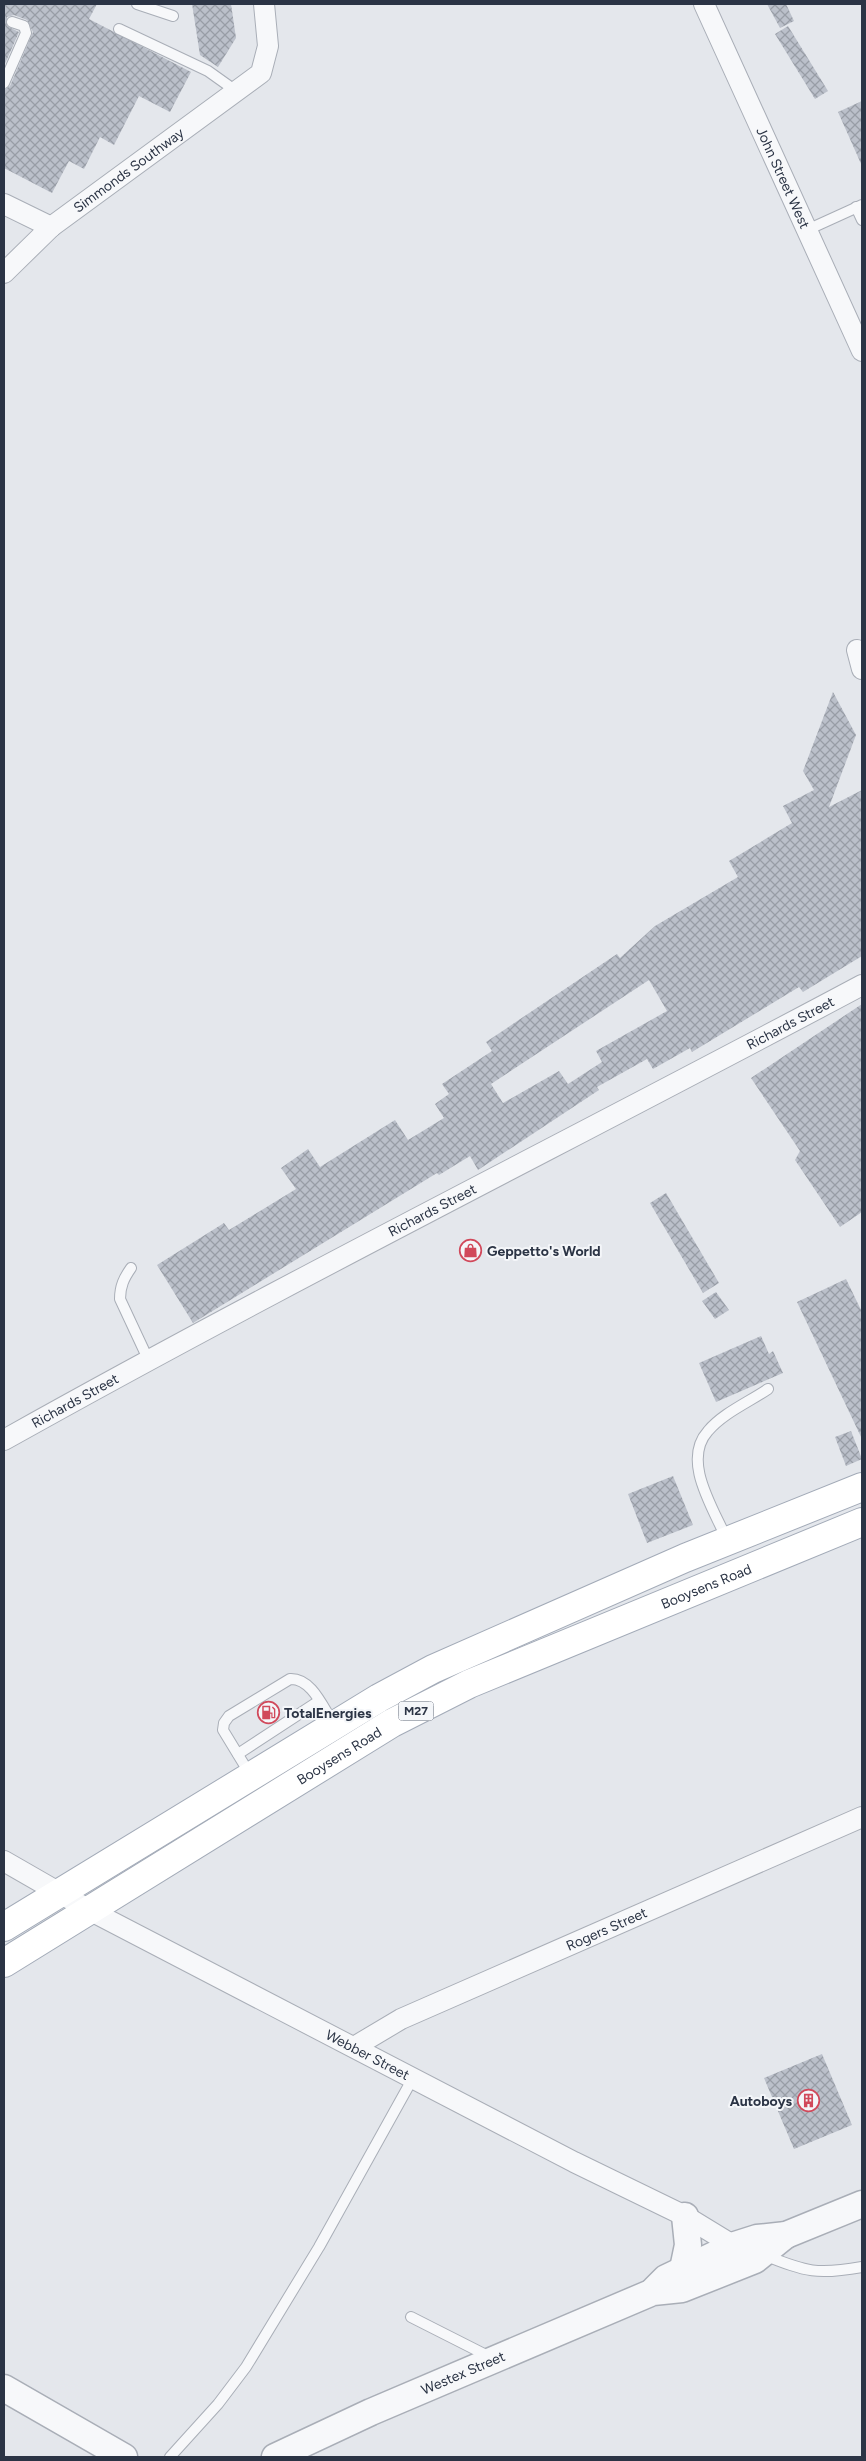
<svg xmlns="http://www.w3.org/2000/svg" width="866" height="2461" font-family="Figtree,sans-serif">
	<style>
		.building { fill: url(#building-cross-hatch); fill-rule: evenodd }
		.lines { fill: none; stroke-linecap: round; stroke-linejoin: round }
		.service-casing { stroke: #a9aeb7; stroke-width: 12 }
		.minor-casing { stroke: #a9aeb7; stroke-width: 22 }
		.tertiary-casing { stroke: #a9aeb7; stroke-width: 29 }
		.primary-casing { stroke: #a3abb8; stroke-width: 30 }
		.service { stroke: #f7f8fa; stroke-width: 10 }
		.minor { stroke: #f7f8fa; stroke-width: 20 }
		.tertiary { stroke: #f7f8fa; stroke-width: 26 }
		.primary { stroke: #fff; stroke-width: 28 }
		.labels { text-anchor: middle; dominant-baseline: central; stroke-width: 4; stroke-linejoin: round; paint-order: stroke }
		.shield { fill: #f4f6f9; stroke: #676e7b; stroke-width: 1 }
		.shield-label { font-size: 12px; font-weight: bold; fill: #2b3445 }
		.street-label { font-size: 14px; fill: #2b3445; stroke: #f4f6f9 }
		.poi-label { font-size: 14px; font-weight: bold; fill: #2b3445; stroke: #f4f6f9; text-anchor: start }
	</style>
	<defs>
		<pattern id="building-cross-hatch" width="8" height="8" patternUnits="userSpaceOnUse" patternTransform="scale(1.25)"><rect width="8" height="8" fill="#bbc0ca"/><path d="M0 0l8 8M0 8l8-8" fill="none" stroke="#989da6"/></pattern>
	</defs>
	<rect width="100%" height="100%" fill="#e4e7ec"/>
	<g class="building">
		<polygon points="4,4 97,4 89,19 191,72 170,112 139,96 114,145 100,137 84,169 69,161 52,193 4,168 4,90 10,86 33,32 27,20 14,15 7,17 7,26 19,32 4,66"/>
		<polygon points="192,4 231,4 236,38 218,67 200,55"/>
		<polygon points="767,4 786,4 794,21 780,28"/>
		<polygon points="788,26 828,91 815,99 775,34"/>
		<polygon points="862,101 862,166 838,112"/>
		<path d="M833,692L856,735L829,807L862,790V956L803,992L799,987L692,1052L690,1048L653,1069L647,1059L597,1087L599,1090L478,1170L470,1156L439,1175L437,1173L193,1323L157,1265L224,1223L229,1230L296,1189L281,1168L308,1149L320,1167L395,1120L408,1140L444,1118L435,1104L449,1094L442,1084L492,1051L486,1042L617,954L620,958L655,926L738,877L729,861L792,823L783,806L814,790L803,771ZM649,980L667,1011L596,1051L602,1062L568,1084L559,1071L503,1103L491,1084Z"/>
		<polygon points="862,1004 862,1212 840,1227 795,1160 800,1151 751,1078"/>
		<polygon points="666,1193 719,1283 703,1293 650,1203"/>
		<polygon points="846,1279 862,1312 862,1439 797,1302"/>
		<polygon points="716,1292 729,1310 715,1319 702,1301"/>
		<polygon points="761,1336 769,1354 773,1351 783,1373 716,1402 699,1363"/>
		<polygon points="851,1431 862,1459 846,1466 835,1437"/>
		<polygon points="673,1476 693,1525 647,1543 628,1494"/>
		<polygon points="822,2054 852,2125 794,2149 764,2078"/>
	</g>
	<g class="lines">
		<defs>
			<g id="service">
				<polyline points="137,4 173,16"/>
				<polyline points="119,29 208,71 236,91"/>
				<polyline points="4,83 26,33 24,26 12,22"/>
				<polyline points="856,207 862,220"/>
				<polyline points="807,230 862,205"/>
				<path d="M131,1268C124,1278 120,1286 120,1299L148,1359"/>
				<path d="M727,1540C714,1509 681,1461 708,1431C723,1413 749,1402 768,1389"/>
				<polyline points="238,1754 319,1701"/>
				<path d="M251,1776L223,1730L224,1723L229,1716L290,1679C312,1678 323,1708 334,1724"/>
				<path d="M764,2255C807,2272 817,2275 862,2267"/>
				<polyline points="411,2317 490,2357"/>
				<polyline points="170,2457 218,2404 246,2367 319,2247 413,2078"/>
			</g>
			<g id="minor">
				<path id="s1" d="M704,4L862,351"/>
				<polyline points="4,204 51,227"/>
				<path id="s2" d="M4,273L51,227L261,73L268,46L264,4"/>
				<polyline points="857,650 862,669"/>
				<path id="s3" d="M4,1440C286,1282 577,1137 862,985"/>
				<path id="s4" d="M4,1861L91,1911L574,2162L685,2216L744,2252"/>
				<path id="s5" d="M354,2047L401,2019L862,1817"/>
			</g>
			<g id="tertiary">
				<polyline points="683,2269 688,2245 685,2216"/>
				<polyline points="655,2289 666,2278 735,2245 757,2238 786,2235 862,2204"/>
				<polyline points="4,2388 124,2457"/>
				<path id="s6" d="M275,2457L371,2412L653,2292L682,2289L755,2260L786,2235"/>
			</g>
			<g id="primary">
				<polyline points="4,1927 379,1698 433,1669 685,1558 862,1487"/>
				<path id="s7" d="M4,1963L392,1723L469,1684L862,1522"/>
			</g>
		</defs>
		<use href="#service" class="service-casing"/>
		<use href="#minor" class="minor-casing"/>
		<use href="#tertiary" class="tertiary-casing"/>
		<use href="#primary" class="primary-casing"/>
		<use href="#service" class="service"/>
		<use href="#minor" class="minor"/>
		<use href="#tertiary" class="tertiary"/>
		<use href="#primary" class="primary"/>
	</g>
	<defs>
		<symbol id="shop-ring" viewBox="-11 -11 22 22"><circle r="9.5" fill="#f4f6f9" stroke="#d1495b" stroke-width="1.5"/><path d="M-5-2.5h2.3a2.7 3.5 0 0 1 5.4 0H5L5.5 6h-11ZM-1.5-2.5h3a1.5 2.3 0 0 0-3 0Z" fill="#d1495b"/></symbol>
		<symbol id="fuel-ring" viewBox="-11 -11 22 22"><circle r="9.5" fill="#f4f6f9" stroke="#d1495b" stroke-width="1.5"/><path d="M-5.5-6h7V0h2V4h1.3V-2.5L3-4.5l.8-.8L6-3V5H2.5V1h-1V6h-7ZM-4.2-4.7v3.2H.2V-4.7Z" fill="#d1495b"/></symbol>
		<symbol id="building-ring" viewBox="-11 -11 22 22"><circle r="9.5" fill="#f4f6f9" stroke="#d1495b" stroke-width="1.5"/><path d="M-4-6H4V6H1V3H-1V6H-4ZM-2.5-4.3h1.7v1.8h-1.7ZM.8-4.3h1.7v1.8H.8ZM-2.5-1h1.7V.8h-1.7ZM.8-1h1.7V.8H.8Z" fill="#d1495b"/></symbol>
	</defs>
	<g fill-rule="evenodd">
		<use href="#shop-ring" x="458" y="1238" width="25" height="25"/>
		<use href="#fuel-ring" x="256" y="1700" width="25" height="25"/>
		<use href="#building-ring" x="796" y="2088" width="25" height="25"/>
	</g>
	<g class="labels">
		<rect class="shield" x="398.5" y="1701.5" width="35" height="19" rx="4"/>
		<g class="shield-label">
			<text x="416" y="1711">M27</text>
		</g>
		<g class="street-label">
			<text stroke="none"><textPath href="#s2" startOffset="162">Simmonds Southway</textPath></text>
			<text stroke="none"><textPath href="#s1" startOffset="191">John Street West</textPath></text>
			<text stroke="none"><textPath href="#s3" startOffset="890">Richards Street</textPath></text>
			<text stroke="none"><textPath href="#s3" startOffset="486">Richards Street</textPath></text>
			<text stroke="none"><textPath href="#s3" startOffset="81">Richards Street</textPath></text>
			<text stroke="none"><textPath href="#s7" startOffset="799">Booysens Road</textPath></text>
			<text stroke="none"><textPath href="#s7" startOffset="394">Booysens Road</textPath></text>
			<text stroke="none"><textPath href="#s5" startOffset="279">Rogers Street</textPath></text>
			<text stroke="none"><textPath href="#s4" startOffset="412">Webber Street</textPath></text>
			<text stroke="none"><textPath href="#s6" startOffset="206">Westex Street</textPath></text>
		</g>
		<g class="poi-label">
			<text x="487" y="1251">Geppetto's World</text>
			<text x="284" y="1713">TotalEnergies</text>
			<text x="792" y="2101" text-anchor="end">Autoboys</text>
		</g>
	</g>
	<rect width="866" height="2461" fill="none" stroke="#2b3445" stroke-width="10"/>
</svg>
